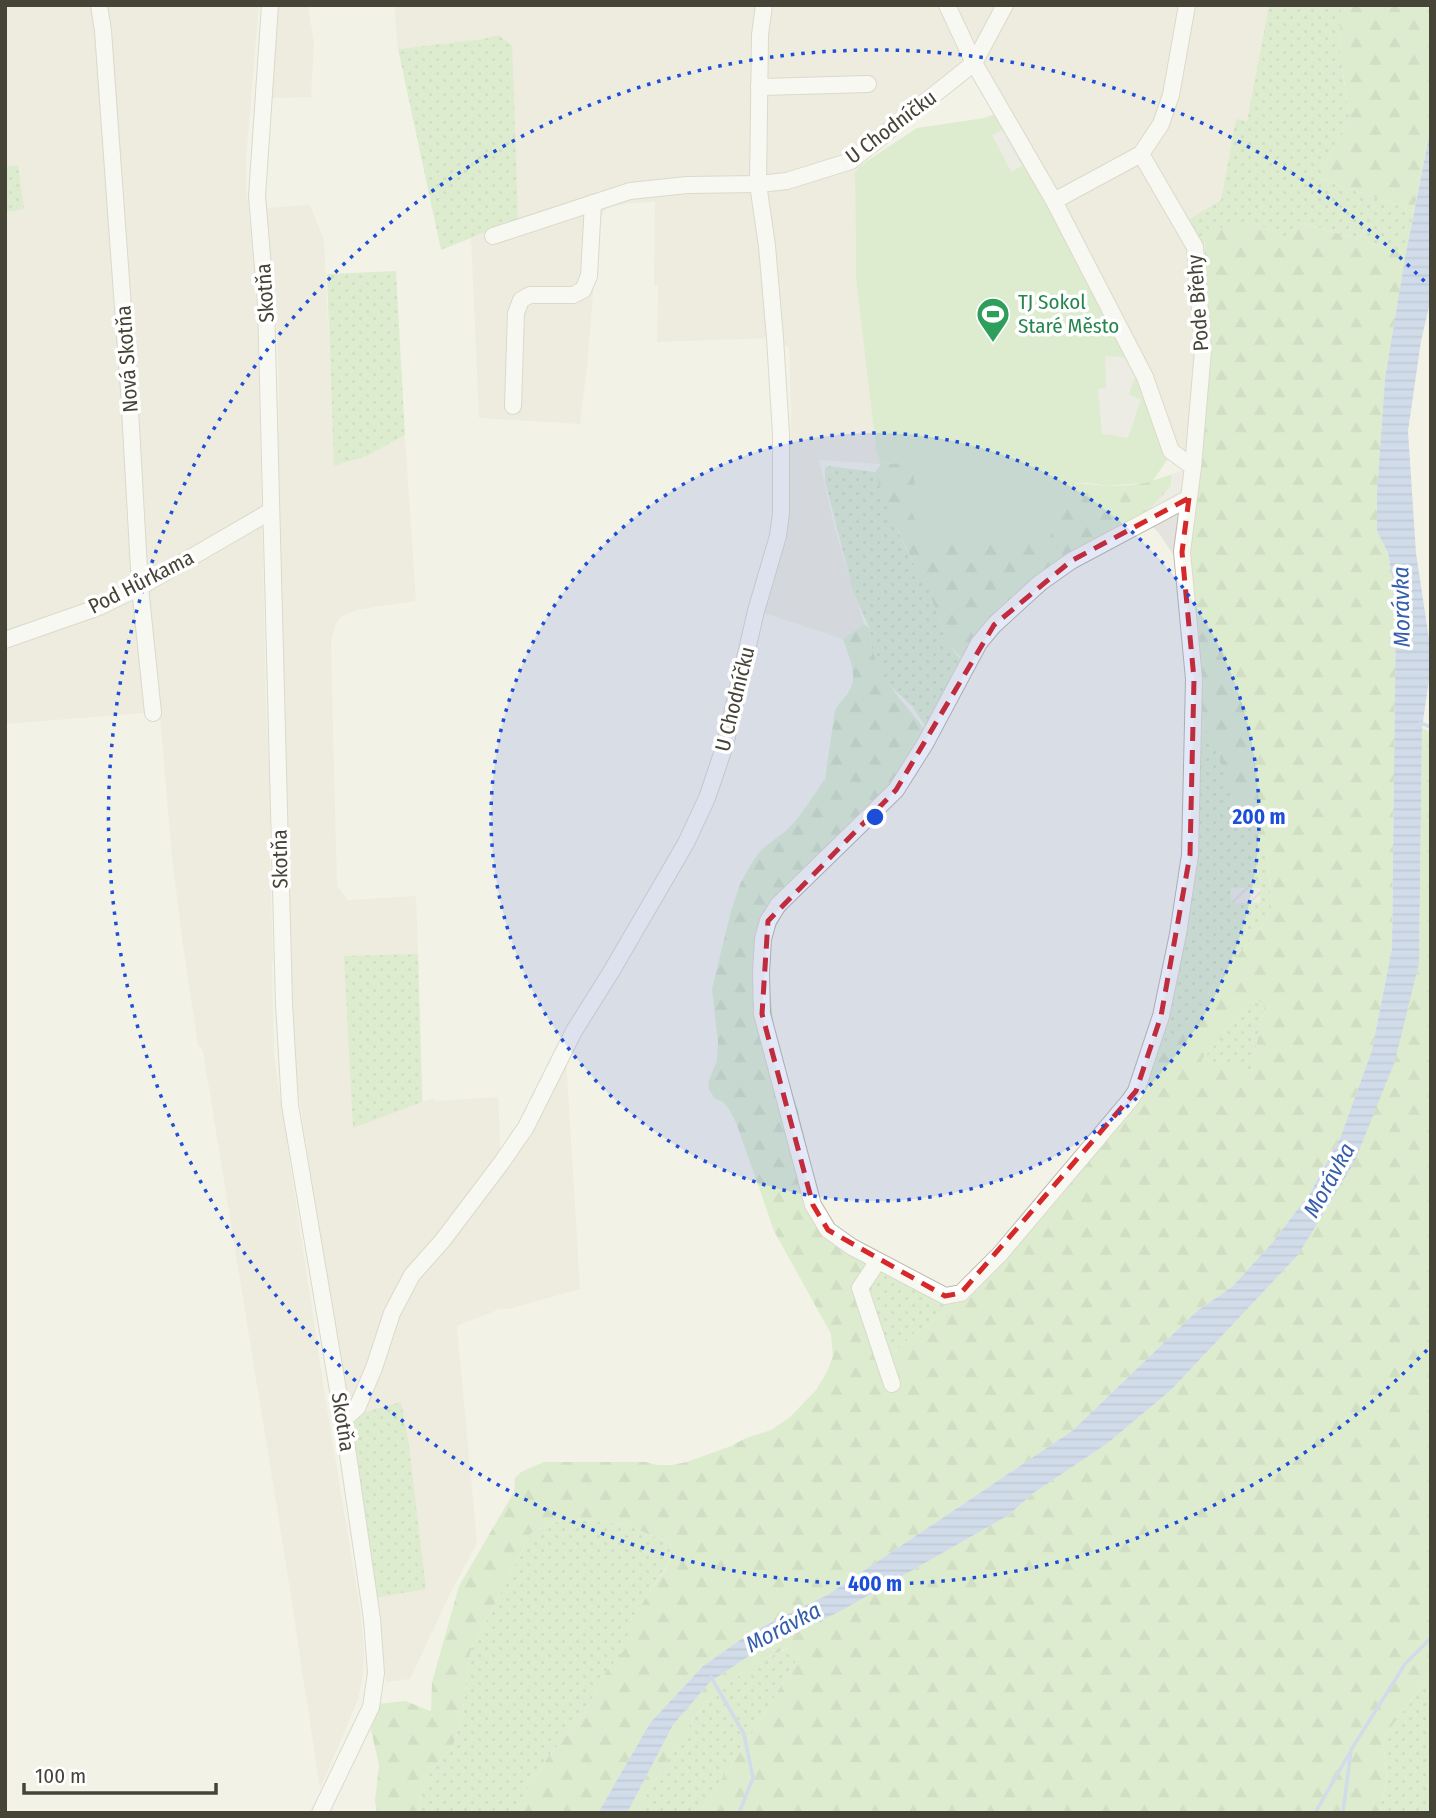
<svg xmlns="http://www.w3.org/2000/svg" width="1436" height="1818" font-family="'Fira Sans Condensed',sans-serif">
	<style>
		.residential { fill: #e6e5d6 }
		.industrial { fill: url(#industrial-furrows) }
		.green { fill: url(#green-dots); fill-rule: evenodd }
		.forest { fill: url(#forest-firs); fill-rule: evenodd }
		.pitch { fill: #c3e5b2 }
		.parking { fill: #e4e3df }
		.water { fill: url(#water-rules) }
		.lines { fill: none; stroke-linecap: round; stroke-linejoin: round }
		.stream { stroke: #a7c0ec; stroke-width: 3.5 }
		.minor-casing { stroke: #bebbaa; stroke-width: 18 }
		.minor { stroke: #fff; stroke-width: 16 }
		.marked { fill: none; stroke: #d62828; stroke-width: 5; stroke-dasharray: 14 9; stroke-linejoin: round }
		.ring { fill: none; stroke: #1d4ed8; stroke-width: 3.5; stroke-dasharray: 3.5 7 }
		.labels { text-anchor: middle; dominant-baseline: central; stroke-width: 7; stroke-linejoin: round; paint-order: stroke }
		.street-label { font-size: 21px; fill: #464337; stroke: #fff }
		.leisure-label { font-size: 21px; fill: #27864d; stroke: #fff; text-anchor: start }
		.water-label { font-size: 23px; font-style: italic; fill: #355fac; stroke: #fff }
		.centre { fill: #1d4ed8; stroke: #fff; stroke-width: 3.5 }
		.ring-label { font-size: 21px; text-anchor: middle; font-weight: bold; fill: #1d4ed8; stroke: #fff; stroke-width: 7; stroke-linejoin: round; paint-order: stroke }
	</style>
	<defs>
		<pattern id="industrial-furrows" width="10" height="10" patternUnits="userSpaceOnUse" patternTransform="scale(1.75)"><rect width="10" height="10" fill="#e5e3dc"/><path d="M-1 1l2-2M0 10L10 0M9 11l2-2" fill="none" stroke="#c6c4bd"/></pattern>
		<pattern id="green-dots" width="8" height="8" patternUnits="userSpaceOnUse" patternTransform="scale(1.75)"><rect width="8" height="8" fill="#c3e5b2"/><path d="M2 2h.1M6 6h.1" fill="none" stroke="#a9c69a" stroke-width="1.8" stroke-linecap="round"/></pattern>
		<pattern id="forest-firs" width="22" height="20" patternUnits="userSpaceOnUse" patternTransform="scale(1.75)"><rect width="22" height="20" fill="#c3e5b2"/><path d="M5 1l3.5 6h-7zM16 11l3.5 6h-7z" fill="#a9c69a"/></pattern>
		<pattern id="water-rules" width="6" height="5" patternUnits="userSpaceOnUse" patternTransform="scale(1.75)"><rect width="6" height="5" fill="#a7c0ec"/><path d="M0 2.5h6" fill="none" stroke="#8a9ec0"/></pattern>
	</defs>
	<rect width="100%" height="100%" fill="#f3f2e7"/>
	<g class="residential">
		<polygon points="5,5 259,5 246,160 246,185 255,275 258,325 266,706 270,788 270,859 273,958 272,967 274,1055 323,1383 361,1615 364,1652 363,1675 358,1700 320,1789 287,1571 203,1051 198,1045 182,939 172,857 160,717 158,717 157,712 5,724"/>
		<polygon points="277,5 308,5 314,44 311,97 269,98"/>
		<polygon points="394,5 1269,5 1247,121 1236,120 1221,200 1198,247 1200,454 1177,451 1093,260 1063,201 975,55 866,141 855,173 856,279 876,448 881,464 819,460 836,533 864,624 843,639 758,611 784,512 790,457 791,409 789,348 769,338 657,342 658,285 654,285 655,202 630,203 608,208 602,214 598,229 588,358 580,424 479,418 471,238 518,218 498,35 483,39 398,49"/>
		<polygon points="310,205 324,240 335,466 367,456 405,435 416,601 356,610 340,618 335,626 331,643 337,886 348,900 416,896 423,1102 435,1098 435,1101 498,1097 501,1158 566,1055 580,1289 509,1309 500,1309 457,1326 477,1543 449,1596 410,1679 386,1682 350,1426 324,1267 295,1069 277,522 279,387 276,308 266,208"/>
	</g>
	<polygon class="industrial" points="1231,888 1260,888 1260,903 1230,903"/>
	<g class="green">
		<polygon points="1269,5 1342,5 1339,42 1349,117 1318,178 1414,211 1406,254 1296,221 1288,239 1256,224 1204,237 1204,245 1198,247 1185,222 1221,200 1236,119 1247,121"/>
		<polygon points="498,35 512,45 518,219 441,250 398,49 483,39"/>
		<polygon points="18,165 24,209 5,212 5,167"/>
		<polygon points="396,271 405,435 367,456 334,466 327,274"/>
		<path d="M829,466L875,472C885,501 896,529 910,557C915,567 923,575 927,585C940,612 939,640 964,662L927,729L912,706L889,685L876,663L872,649L870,629L854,594L825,481V468Z"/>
		<path d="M1202,720L1208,733L1219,749L1220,762L1226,777L1232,802L1256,828L1267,854L1271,898V914L1216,982L1203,1003L1153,1066L1194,890ZM1231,888H1260V903H1231Z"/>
		<polygon points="418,954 422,1102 353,1128 344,956"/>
		<polygon points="1251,1001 1262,1002 1264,1008 1251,1071 1217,1062 1193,1070"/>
		<polygon points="869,1264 959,1301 950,1310 915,1333 893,1354 883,1342 874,1305"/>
		<polygon points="401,1402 408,1439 426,1589 374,1598 350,1426 365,1412"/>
		<polygon points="575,1519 625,1524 655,1537 670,1541 671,1559 629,1623 627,1648 606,1672 583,1715 548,1757 513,1813 419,1813 421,1793 431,1771 453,1746 462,1716 470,1653 531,1533 552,1523"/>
		<polygon points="791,1647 799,1656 755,1729 699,1813 635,1813 677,1743 707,1701 755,1663"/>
		<polygon points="1431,1674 1431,1813 1378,1813 1387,1781 1383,1738"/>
	</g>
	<g class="forest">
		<polygon points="1342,5 1431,5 1431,126 1414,211 1318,178 1349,117 1339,42"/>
		<path d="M1296,221L1406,254L1385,378L1377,493V531L1388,553L1396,600L1392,948L1372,1050L1341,1136L1310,1193L1272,1243L1233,1286L1197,1311L1072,1431L829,1594L750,1633L703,1666L650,1723L598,1813H513L548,1757L583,1715L606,1672L626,1648L629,1623L671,1560L670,1541L655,1537L625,1524L575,1519L552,1523L531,1533L470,1653L462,1716L453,1746L431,1771L421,1793L419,1813H377L375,1801L379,1765L371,1730L377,1704L405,1701L431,1711L432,1682L459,1586L514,1492L515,1478L521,1472L544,1462H645L658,1465H672L687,1462L731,1446L746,1438L771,1430L790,1417L816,1390L827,1372L833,1356L831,1334L774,1231L737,1125L729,1109L723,1102L715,1099L709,1089L708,1083L717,1060L718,1042L712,989L731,911L741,882L751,864L761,850L788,829L798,818L825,779L835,711C838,703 844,699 848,693C860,674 848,657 843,639L864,624L870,629C871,641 872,652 877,663C888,688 910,710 927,732L885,808L852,845L812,881L794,900L782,915L769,939L767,962L774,1033L798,1112L823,1213L831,1226L869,1264L874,1305L883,1342L893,1354L915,1333L950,1310L973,1286L1141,1089L1153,1066L1203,1003L1216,982L1271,914V898L1267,854L1256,828L1232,802L1226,777L1220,762L1219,749L1208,733L1202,720L1190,560L1209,350L1204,237L1209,229L1256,224L1288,238ZM1251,1001L1262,1002L1264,1008L1251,1070L1217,1062L1194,1069Z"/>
		<path d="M902,463L914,473L915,485L911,510L1049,540L1072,483C1085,483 1099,486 1112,486C1134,486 1152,482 1172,474L1171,486L1141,519L1073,555L964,661L947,642L927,585L912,560L887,508L875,472L881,464Z"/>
		<polygon points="1422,728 1431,732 1431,1674 1383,1738 1387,1781 1378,1813 699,1813 755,1729 799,1656 790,1647 755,1663 707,1701 677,1743 635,1813 627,1813 673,1725 710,1682 758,1650 841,1611 1009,1515 1032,1494 1108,1443 1172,1389 1298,1255 1419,963"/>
	</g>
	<polygon class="pitch" points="995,114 1111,321 1133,366 1170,456 1152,482 1109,486 1087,483 1072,483 1049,540 926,543 917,525 911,510 915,485 914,473 902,463 881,464 876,449 856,279 855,173 858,167 917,128 984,118"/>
	<g class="parking">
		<polygon points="1003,129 1022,166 1011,172 992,135"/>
		<polygon points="1105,356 1123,357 1133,366 1138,378 1134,379 1129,395 1141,399 1128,438 1102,434 1098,389 1106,388"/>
		<polygon points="1193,467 1179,563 1158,532 1149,523 1146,514 1171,486 1172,474"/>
	</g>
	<polygon class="water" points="1431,126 1431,298 1421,341 1408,431 1416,553 1429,639 1429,680 1422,728 1419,963 1395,1061 1354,1163 1298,1255 1172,1389 1108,1443 1032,1494 1009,1515 841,1611 758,1650 710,1682 673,1725 627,1813 598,1813 650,1723 703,1666 750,1633 829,1594 1072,1431 1197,1311 1233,1286 1272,1243 1310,1193 1341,1136 1372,1050 1392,948 1396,600 1388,553 1377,531 1377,492 1385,378 1405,258"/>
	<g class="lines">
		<g class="stream">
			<polyline points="1420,723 1431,727"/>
			<polyline points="711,1677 744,1734 753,1778 739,1813"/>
			<polyline points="1315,1813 1349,1754"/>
			<polyline points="1343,1813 1351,1750 1405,1664 1431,1638"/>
		</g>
		<defs>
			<g id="minor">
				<polyline points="99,5 103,31 129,391 140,587 153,713"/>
				<polyline points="270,5 257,196 266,304 284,1004 290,1105 343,1420 372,1619 376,1673 371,1707 320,1813"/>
				<polyline points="947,5 974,63 1054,201 1145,377 1171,451 1193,467 1182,552 1194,679 1190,855 1178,934 1161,1016 1136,1091 1130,1100 1000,1254 961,1293 945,1296 852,1247 828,1230 813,1205 762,1014 761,973 763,939 768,921 778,905 896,790 925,744 979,643 994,625 1040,583 1071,561 1189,498"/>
				<polyline points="759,87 868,84"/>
				<polyline points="1141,154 1195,247 1203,350 1193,467"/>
				<polyline points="1054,201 1141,154 1161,124 1171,95 1187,5"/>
				<polyline points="493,236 630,191 687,185 758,184 787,181 851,161 974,63 1005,5"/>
				<polyline points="513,406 516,313 521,300 530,295 573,295 583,290 589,276 593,203"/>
				<polyline points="5,640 99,607 140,587 271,511"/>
				<polyline points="878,1261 860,1288 892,1384"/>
				<polyline points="343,1420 357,1408 374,1368 392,1313 412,1275 443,1240 502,1162 526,1127 574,1031 611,972 686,843 707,798 725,745 756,611 778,536 781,513 781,434 775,338 767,246 758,184 760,35 764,5"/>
			</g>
		</defs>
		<use href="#minor" class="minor-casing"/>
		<use href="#minor" class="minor"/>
	</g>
	<path d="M0 0H1436V1818H0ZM1189,498L1182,552L1194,679L1190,855L1161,1016L1136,1091L961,1293L945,1296L828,1230L813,1205L762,1014L768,921L896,790L994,625L1071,561Z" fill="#f3f2e7" fill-opacity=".55" fill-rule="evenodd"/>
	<path class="marked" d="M1189,498L1182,552L1194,679L1190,855L1161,1016L1136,1091L961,1293L945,1296L828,1230L813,1205L762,1014L768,921L896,790L994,625L1071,561Z"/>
	<circle cx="875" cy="817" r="384" fill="#1d4ed8" fill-opacity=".12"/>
	<g class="ring">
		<circle cx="875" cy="817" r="384"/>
		<path d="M1427 1350A767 767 0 1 1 1427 284"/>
	</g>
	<defs>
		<symbol id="stadium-pin" viewBox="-11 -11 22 30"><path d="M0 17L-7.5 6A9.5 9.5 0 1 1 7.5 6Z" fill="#2e9e5b" stroke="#fff"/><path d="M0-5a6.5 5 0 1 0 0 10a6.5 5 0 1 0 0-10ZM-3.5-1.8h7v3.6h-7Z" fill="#fff"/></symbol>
	</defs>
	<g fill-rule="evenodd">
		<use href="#stadium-pin" x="974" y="295" width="38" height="52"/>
	</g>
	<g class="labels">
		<g class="street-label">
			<text transform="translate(891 127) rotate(-37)">U Chodníčku</text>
			<text transform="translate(265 293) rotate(-94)">Skotňa</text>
			<text transform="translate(1198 303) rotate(-94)">Pode Břehy</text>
			<text transform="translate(127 359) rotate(-94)">Nová Skotňa</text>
			<text transform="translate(141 582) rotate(-27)">Pod Hůrkama</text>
			<text transform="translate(735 699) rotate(-76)">U Chodníčku</text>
			<text transform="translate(280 859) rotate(-91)">Skotňa</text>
			<text transform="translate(343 1422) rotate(81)">Skotňa</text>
		</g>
		<g class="leisure-label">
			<text x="1018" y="302">TJ Sokol<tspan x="1018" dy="24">Staré Město</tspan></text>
		</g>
		<g class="water-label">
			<text transform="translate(1401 607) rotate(-91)">Morávka</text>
			<text transform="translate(1329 1180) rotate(-61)">Morávka</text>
			<text transform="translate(783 1627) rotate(-28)">Morávka</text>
		</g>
	</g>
	<circle cx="875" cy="817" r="10" class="centre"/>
	<g class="ring-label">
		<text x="1259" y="824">200 m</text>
		<text x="875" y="1591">400 m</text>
	</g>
	<rect width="1436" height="1818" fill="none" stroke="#464337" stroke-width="14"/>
	<path d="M24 1783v10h192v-10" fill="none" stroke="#464337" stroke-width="3.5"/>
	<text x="35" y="1783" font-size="21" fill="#464337" stroke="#ffffff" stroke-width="5" paint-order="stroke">100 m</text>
</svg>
